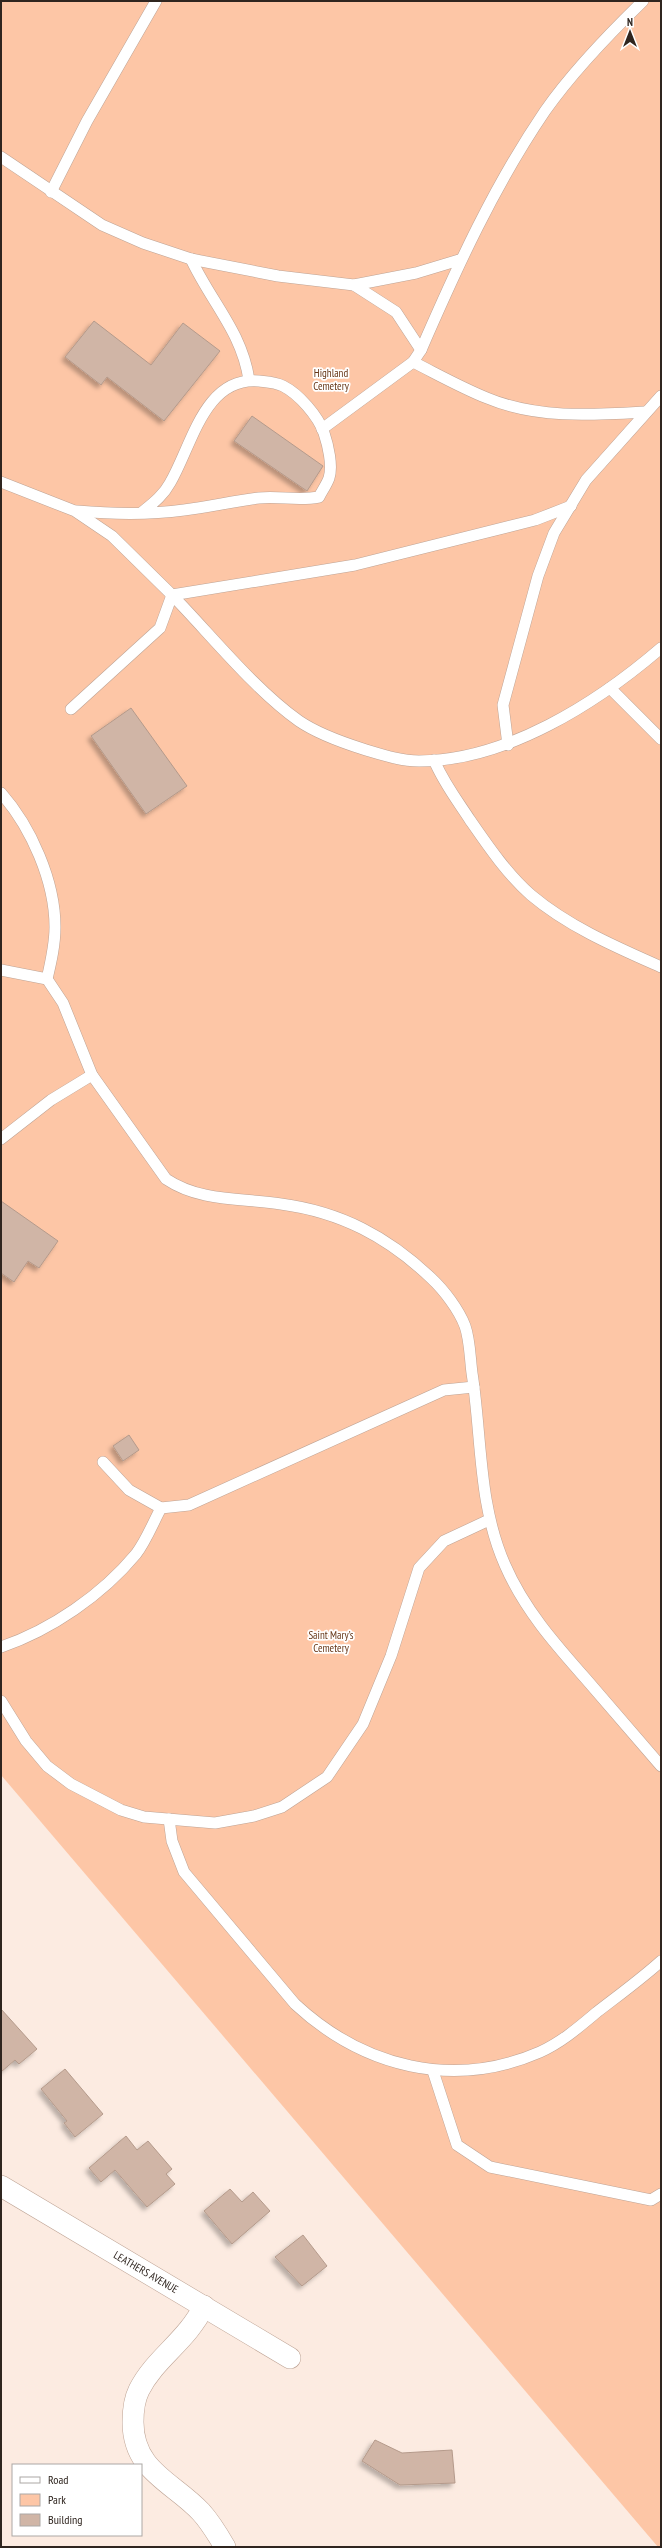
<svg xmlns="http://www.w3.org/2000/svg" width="662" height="2548" font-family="'PT Sans Narrow',sans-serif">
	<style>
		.green { fill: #fdc6a6 }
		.building { fill: #d0b5a6; stroke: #b49a8b; filter: url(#shadow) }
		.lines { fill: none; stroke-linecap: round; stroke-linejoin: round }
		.service-casing { stroke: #bea394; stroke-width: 12 }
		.minor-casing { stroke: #bea394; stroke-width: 22 }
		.service { stroke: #fff; stroke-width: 11 }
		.minor { stroke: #fff; stroke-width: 21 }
		.labels { text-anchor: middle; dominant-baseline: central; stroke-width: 3.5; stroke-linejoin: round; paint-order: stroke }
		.park-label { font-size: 11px; fill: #673718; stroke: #fff }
		.street-label { font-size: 11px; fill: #2f251f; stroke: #fff }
	</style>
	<defs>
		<filter id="shadow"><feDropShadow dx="-3.5" dy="3.5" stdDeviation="2" flood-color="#0004"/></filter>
	</defs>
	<rect width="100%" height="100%" fill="#fcebe1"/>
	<polygon class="green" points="1,1 661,1 661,2547 658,2547 1,1775"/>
	<g class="building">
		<polygon points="94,321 151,365 183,323 220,351 164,421 107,377 101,385 65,357"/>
		<polygon points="252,416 323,466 307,491 234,441"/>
		<polygon points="131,708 187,786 146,814 91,736"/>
		<polygon points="1,1201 58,1241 39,1268 28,1261 14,1282 1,1273"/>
		<polygon points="129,1435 139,1450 123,1461 113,1446"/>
		<polygon points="1,2009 37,2049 19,2064 15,2060 1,2072"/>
		<polygon points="65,2069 103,2114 75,2137 64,2123 67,2121 41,2089"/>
		<polygon points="126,2136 137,2150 148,2141 172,2169 166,2174 175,2184 147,2207 115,2170 101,2182 89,2168"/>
		<polygon points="230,2189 242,2202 253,2192 270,2211 232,2244 204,2211"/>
		<polygon points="303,2235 327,2266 302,2286 275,2257"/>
		<polygon points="375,2440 402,2453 452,2450 455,2483 400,2485 362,2461"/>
	</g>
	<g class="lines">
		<defs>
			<g id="service">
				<polyline points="1,157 102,225 143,243 191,259 278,276 354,285 416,273 459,260"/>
				<polyline points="51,192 87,121 156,1"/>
				<path d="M191,259C211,302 242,332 249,380"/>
				<polyline points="354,285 396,312 421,350"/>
				<path d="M413,362C437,374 462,388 487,398C537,419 593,415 645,412"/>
				<path d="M322,429L413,362L421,350C457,267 494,186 545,111C573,71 608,35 643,1"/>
				<polyline points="1,482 75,511 112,536 172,595 355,565 535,520 571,506"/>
				<path d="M77,511C112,514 148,515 184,510C209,507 234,501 259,498C280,496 299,501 319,497C322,491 327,484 329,478C333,466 328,445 324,433C318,416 299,394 283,386C275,382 268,382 259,381C204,376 192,446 170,483C163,496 152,504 141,513"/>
				<polyline points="610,688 661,739"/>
				<path d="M71,709L160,628L172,595C211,635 254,689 299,721C318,734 341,742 363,749C380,754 400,761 419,761C506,761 597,703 661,648"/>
				<polyline points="508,745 503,705 538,576 554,533 586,480 661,396"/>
				<path d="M434,760C443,782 457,800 470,820C488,846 507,874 531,895C569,927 616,947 661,967"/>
				<path d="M1,793C31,827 55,881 55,927C55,945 51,962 47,979"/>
				<path d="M1,970L47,979L63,1003L92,1075L166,1179C200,1202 242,1198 281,1204C341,1212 388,1237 431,1278C444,1290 459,1310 465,1326C470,1340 470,1358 472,1373C482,1438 478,1504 505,1565C524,1609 555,1644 586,1679C611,1708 636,1737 661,1766"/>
				<polyline points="1,1139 51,1100 92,1075"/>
				<polyline points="103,1462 129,1490 161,1508"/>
				<path d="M1,1647C51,1630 102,1595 136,1554C146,1541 153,1523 161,1508L189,1505L444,1390L474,1387"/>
				<polyline points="1,1701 26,1741 47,1766 71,1784 121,1810 144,1817 215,1823 254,1816 282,1807 327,1777 363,1724 391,1656 419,1568 444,1541 489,1520"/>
				<path d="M169,1819L172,1841L184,1872L295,2004C363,2067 453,2090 540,2052C562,2042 579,2027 597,2012C619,1995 641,1979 661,1961"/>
				<polyline points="433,2071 457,2145 490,2167 651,2200 661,2194"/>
			</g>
			<g id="minor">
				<polyline points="1,2186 290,2358"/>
				<path d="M204,2306C187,2341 155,2358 139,2390C134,2400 133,2411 133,2422C133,2471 173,2482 201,2512C211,2523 218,2535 225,2547"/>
			</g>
		</defs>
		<use href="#service" class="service-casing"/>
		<use href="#minor" class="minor-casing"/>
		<use href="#service" class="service"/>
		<use href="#minor" class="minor"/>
	</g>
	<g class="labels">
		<g class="park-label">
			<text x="331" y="373">Highland<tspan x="331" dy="13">Cemetery</tspan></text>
			<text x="331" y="1635">Saint Mary’s<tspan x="331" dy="13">Cemetery</tspan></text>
		</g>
		<g class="street-label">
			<text transform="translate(146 2272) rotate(30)">LEATHERS AVENUE</text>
		</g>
	</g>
	<rect width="662" height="2548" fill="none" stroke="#2f251f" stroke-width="4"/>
	<rect x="12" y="2464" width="130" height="72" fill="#ffffff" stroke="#aca8a5"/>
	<rect x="20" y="2477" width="20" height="6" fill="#ffffff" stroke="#aca8a5"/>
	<text x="48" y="2484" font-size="12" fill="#2f251f">Road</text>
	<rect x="20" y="2494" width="20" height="12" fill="#fdc6a6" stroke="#aca8a5"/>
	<text x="48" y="2504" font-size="12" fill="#2f251f">Park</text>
	<rect x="20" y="2514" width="20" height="12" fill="#d0b5a6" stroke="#aca8a5"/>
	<text x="48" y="2524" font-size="12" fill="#2f251f">Building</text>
	<g transform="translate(630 32)" stroke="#ffffff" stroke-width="3" paint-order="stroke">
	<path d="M0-3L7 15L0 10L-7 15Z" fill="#2f251f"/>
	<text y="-6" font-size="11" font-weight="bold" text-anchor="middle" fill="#2f251f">N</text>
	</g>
</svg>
